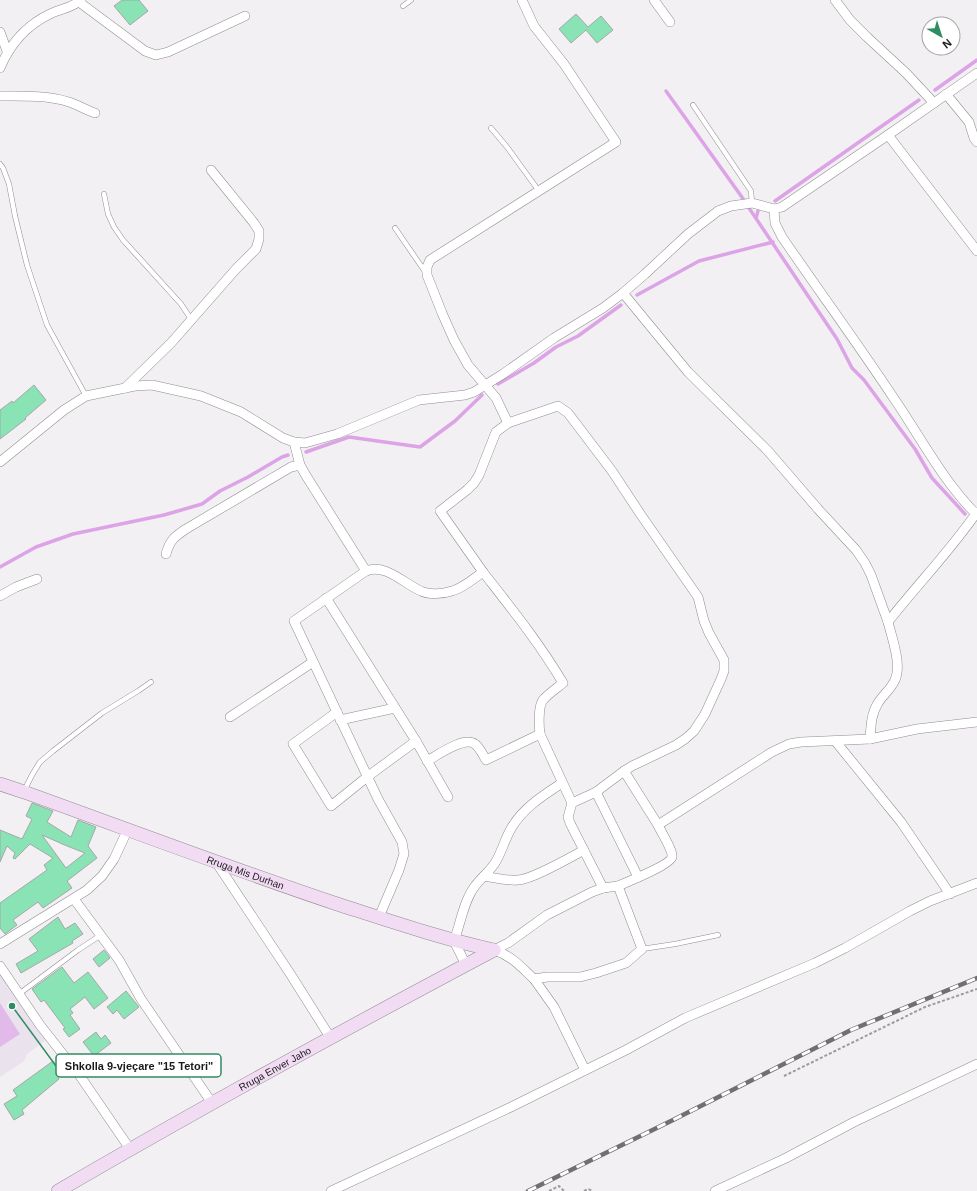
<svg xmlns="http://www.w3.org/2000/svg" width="977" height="1191" font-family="Arial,sans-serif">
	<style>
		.built { fill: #eae2ec }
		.green { fill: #e2baea }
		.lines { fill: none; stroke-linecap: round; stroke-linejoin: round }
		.stream { stroke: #dca4e6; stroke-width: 3.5 }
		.building { fill: #89e3b5; stroke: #a4a8a6; fill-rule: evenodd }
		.lane-casing { stroke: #8f8d90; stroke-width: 5.5 }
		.street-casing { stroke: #8f8d90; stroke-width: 10 }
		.secondary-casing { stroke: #8f8d90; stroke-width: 14 }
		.path { stroke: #9e9b9e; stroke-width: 2; stroke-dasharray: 3 2; stroke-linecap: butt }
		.lane { stroke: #fff; stroke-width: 4.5 }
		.street { stroke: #fff; stroke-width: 9 }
		.secondary { stroke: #f1dcf4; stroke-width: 13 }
		.rail-casing { stroke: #716f71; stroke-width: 4.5 }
		.rail { stroke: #fff; stroke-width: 3; stroke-dasharray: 9; stroke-linecap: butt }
		.labels { text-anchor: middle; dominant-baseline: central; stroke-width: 3; stroke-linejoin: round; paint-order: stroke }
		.street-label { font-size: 10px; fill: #1b1a1b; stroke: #fff }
		.leader { fill: none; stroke: #308c63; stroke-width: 1.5 }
		.callout-dot { fill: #308c63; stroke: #fff; stroke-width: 1.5 }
		.callout { fill: #fff; stroke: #308c63; stroke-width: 1.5 }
		.callout-label { font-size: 11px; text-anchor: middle; font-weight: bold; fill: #1b1a1b }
	</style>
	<rect width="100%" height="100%" fill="#f3f0f4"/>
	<polygon class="built" points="0,972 46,1040 27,1054 24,1061 0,1077"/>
	<polygon class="green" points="0,1003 20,1034 0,1047"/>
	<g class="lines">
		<g class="stream">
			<polyline points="935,90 977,60"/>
			<polyline points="666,91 744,200"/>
			<polyline points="775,201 919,100"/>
			<polyline points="749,208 837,339 852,368 864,380 915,449 932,478 965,514"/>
			<polyline points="756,218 758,211"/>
			<polyline points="637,295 699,261 773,242"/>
			<polyline points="498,384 534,363 556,347 578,336 621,305"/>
			<polyline points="306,452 349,437 420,447 455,421 482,395"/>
			<polyline points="0,567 36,547 73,534 164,515 202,504 220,491 248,477 282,457 288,455"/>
		</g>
	</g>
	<g class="building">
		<polygon points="122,0 139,0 148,11 130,25 114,6"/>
		<polygon points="576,14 588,27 601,16 613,30 597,43 586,30 571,43 559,29"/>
		<polygon points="34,385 46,400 25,418 26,419 0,439 0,410 12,401 13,403"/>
		<path d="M32,803L53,811L47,822L71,837L78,820L96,827L88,846L97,858L67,881L72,888L43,908L38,902L13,920L17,925L5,934L0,928V903L47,870L44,865L53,858L30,844L15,859L13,858L15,853L7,846L0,862V830L22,839L32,819L26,816ZM42,835L67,846L85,853L66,868Z"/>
		<polygon points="58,917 65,929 75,923 83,934 72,941 73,943 21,973 16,964 38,951 29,939"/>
		<polygon points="104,950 110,958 99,967 93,959"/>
		<polygon points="62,967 74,983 88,972 108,998 94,1009 85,997 70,1009 73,1013 70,1015 80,1029 69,1037 63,1029 65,1028 44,1000 41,1002 32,989"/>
		<polygon points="126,991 139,1007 124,1019 117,1010 113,1014 107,1007"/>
		<polygon points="96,1032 101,1039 105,1035 111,1043 94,1056 83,1042"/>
		<polygon points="53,1061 60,1071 56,1074 59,1079 22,1110 24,1114 14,1120 4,1104 17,1096 13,1090"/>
	</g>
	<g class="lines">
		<defs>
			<g id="lane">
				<polyline points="403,6 411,0"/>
				<polyline points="693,105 751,191 752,203"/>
				<polyline points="491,128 507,147 539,191"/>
				<polyline points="0,164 3,168 9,184 15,216 27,265 47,325 86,396"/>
				<polyline points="104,194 108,214 114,227 123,240 181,304 191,319"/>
				<polyline points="395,228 426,273"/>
				<polyline points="24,791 32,775 40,762 53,751 102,713 138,691 151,682"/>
				<polyline points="642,949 675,944 718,935"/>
				<polyline points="19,994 78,950 101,935"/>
			</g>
			<g id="street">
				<polyline points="522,0 534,26 564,64 616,142 430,260 427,267 427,275 442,313 454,340 468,365 496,398 508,423 558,406 568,413 612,471 641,515 698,597 704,621 709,633 724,660 724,671 721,679 705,714 694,731 685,739 676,745 632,766 624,771"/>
				<polyline points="654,0 670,22"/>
				<polyline points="835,0 850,20 867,37 906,73 934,103"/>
				<polyline points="79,2 145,51 156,55 168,52 245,16"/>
				<polyline points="0,32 7,51"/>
				<path d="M0,68C10,44 27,25 50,14C60,9 72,8 81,0"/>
				<polyline points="946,94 969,122 974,138 977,142"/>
				<path d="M0,96C23,96 47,95 69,102C78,105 86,110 95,113"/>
				<polyline points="888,135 977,251"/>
				<path d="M774,209L775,223L782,237C819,291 858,344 895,400C921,438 943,481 976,514"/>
				<polyline points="623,293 688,372 768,451 818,509 856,550 865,563 871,575 888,622"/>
				<polyline points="125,388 171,343 236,269 256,249 259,239 259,231 254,223 211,170"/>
				<path d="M294,442L300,465L305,474L366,571C386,563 404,584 421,591C429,595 443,594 452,591C463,588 473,579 483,572C511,608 540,644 563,683C557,688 548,694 543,700C538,706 539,727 540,734L572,803"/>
				<polyline points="0,462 64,410 86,396 135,386 152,385 201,396 241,412 283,438 294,442 305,443 337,434 419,400 465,395 474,392 503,374 554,338 603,308 623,293 645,274 688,234 718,211 731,206 752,203 774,209 782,207 888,135 977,73"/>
				<path d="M166,554C170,540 174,537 186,529L291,467L300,465"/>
				<polyline points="366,571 294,621 378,799 402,842 404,854 399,870 379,917"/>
				<polyline points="483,572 440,511 467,490 474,483 479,475 496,432 508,423"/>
				<polyline points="0,596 16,587 37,579"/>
				<polyline points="326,598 416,741 448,797"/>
				<polyline points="337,712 293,744 331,806 367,777 416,741"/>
				<polyline points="230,717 313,662"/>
				<polyline points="340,720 395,708"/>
				<path d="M870,739C871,726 871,714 878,703C883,695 891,689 895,680C902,665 892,638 888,622C917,585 950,551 977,512"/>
				<polyline points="836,742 901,822 950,894"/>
				<path d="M427,761C438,755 464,736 475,744C480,748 483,755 486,760L540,734"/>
				<polyline points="596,792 638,877"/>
				<polyline points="216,862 291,975 330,1037"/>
				<path d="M484,876C495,878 507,881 518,880C533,879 569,858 584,850"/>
				<polyline points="618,886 603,888 570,823 568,817 572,803 596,792 624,771 658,825"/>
				<polyline points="74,899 119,960 141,999 212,1103"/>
				<polyline points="0,944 87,890 102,876 114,859 128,829"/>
				<path d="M494,950C512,956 520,966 534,979L547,977H580L596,973L626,963L642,949L618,886C627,882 670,865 672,857C673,850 661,832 658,825L772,752L789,744L801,742L870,739L917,729L977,722"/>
				<polyline points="494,950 508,943 547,915 592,892 603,888"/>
				<path d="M466,965L454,941C460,925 464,900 475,886C481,878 489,872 495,863C502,852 505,838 512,827C524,807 544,795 562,783"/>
				<polyline points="0,966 40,1025 80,1076 130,1149"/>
				<polyline points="534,979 554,1007 585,1070"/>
				<polyline points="331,1191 511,1107 626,1050 685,1018 815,963 845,948 910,911 930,901 977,883"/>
				<polyline points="715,1191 786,1158 854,1122 977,1064"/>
			</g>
			<g id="secondary">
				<path id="s1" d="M0,784L24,792C127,829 230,868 334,903C387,920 439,938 494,950"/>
				<path id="s2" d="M58,1191C202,1107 347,1028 494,950"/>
			</g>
		</defs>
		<use href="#lane" class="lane-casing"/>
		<use href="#street" class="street-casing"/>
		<use href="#secondary" class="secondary-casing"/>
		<g class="path">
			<polyline points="784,1076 925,1007 977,989"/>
			<polyline points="549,1191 559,1186 564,1191"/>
			<polyline points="584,1191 588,1189 593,1191"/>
		</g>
		<use href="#lane" class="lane"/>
		<use href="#street" class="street"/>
		<use href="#secondary" class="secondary"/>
		<defs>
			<polyline id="rail" points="528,1191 673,1120 851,1030 977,978"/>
		</defs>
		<use href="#rail" class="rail-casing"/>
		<use href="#rail" class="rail"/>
	</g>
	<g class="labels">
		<g class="street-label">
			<text stroke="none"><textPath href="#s1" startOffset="261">Rruga Mis Durhan</textPath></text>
			<text stroke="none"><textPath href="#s2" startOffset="249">Rruga Enver Jaho</textPath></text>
		</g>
	</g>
	<path class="leader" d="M12 1006L56 1066"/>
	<circle class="callout-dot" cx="12" cy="1006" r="4"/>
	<rect class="callout" x="56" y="1054" width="165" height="23" rx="4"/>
	<g class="callout-label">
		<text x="139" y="1070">Shkolla 9-vjeçare "15 Tetori"</text>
	</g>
	<g transform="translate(941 36) rotate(141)"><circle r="19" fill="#ffffff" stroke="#a4a3a4"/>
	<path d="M0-3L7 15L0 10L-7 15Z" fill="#308c63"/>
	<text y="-6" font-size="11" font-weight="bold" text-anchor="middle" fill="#1b1a1b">N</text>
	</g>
</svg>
